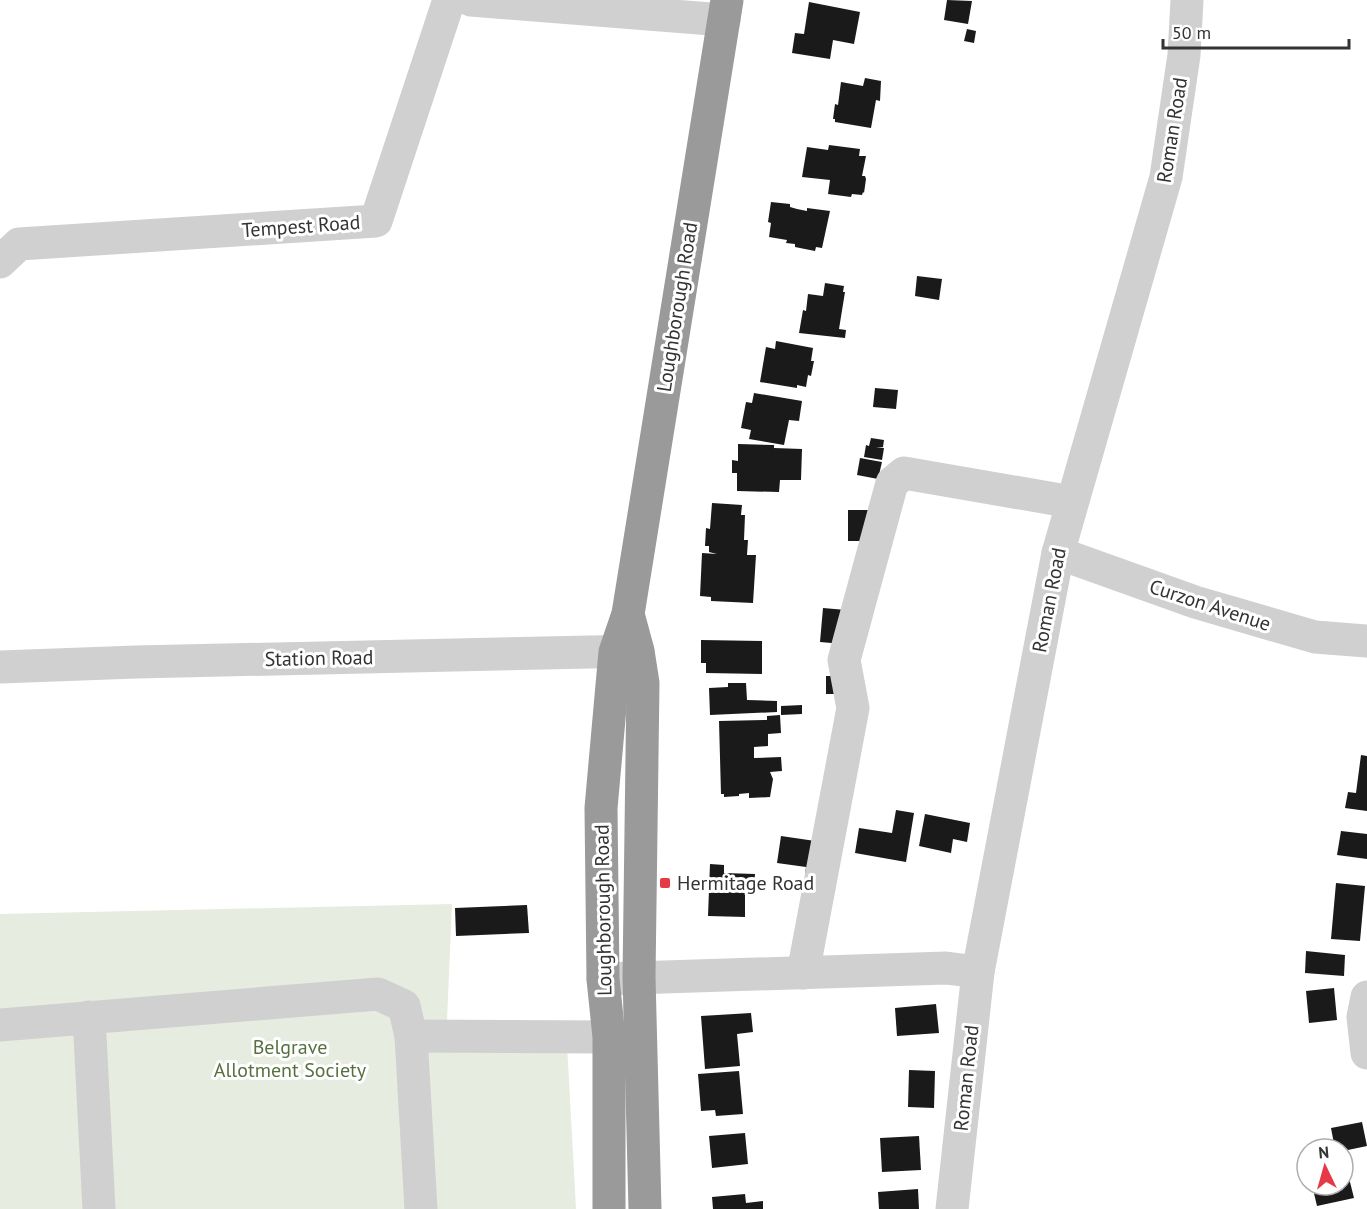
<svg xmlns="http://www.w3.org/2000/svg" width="1367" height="1209" font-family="'PT Sans',sans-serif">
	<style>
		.green { fill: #e6ecdf }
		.building { fill: #1a1a1a }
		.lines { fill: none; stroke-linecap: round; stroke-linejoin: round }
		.minor { stroke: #d0d0d0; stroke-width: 33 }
		.highway { stroke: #9a9a9a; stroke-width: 33 }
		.poi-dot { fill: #e63946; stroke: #fff; stroke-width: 2 }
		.labels { text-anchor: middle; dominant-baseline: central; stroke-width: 6; stroke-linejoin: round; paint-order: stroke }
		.street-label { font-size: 20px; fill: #333; stroke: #fff }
		.poi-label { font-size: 20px; fill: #333; stroke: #fff; text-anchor: start }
		.park-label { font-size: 20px; fill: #56703f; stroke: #fff }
	</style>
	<rect width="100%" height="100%" fill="#fff"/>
	<polygon class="green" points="452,904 446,1044 567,1044 576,1209 0,1209 0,914"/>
	<g class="building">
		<polygon points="947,0 972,1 968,24 944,20"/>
		<polygon points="809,2 860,12 854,44 833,40 830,59 792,53 795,33 804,34"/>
		<polygon points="967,29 976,31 974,43 964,41"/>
		<polygon points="865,78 881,81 880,101 876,100 871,128 835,122 835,119 833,119 835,104 838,105 841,82 863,86"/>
		<polygon points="829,145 860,149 859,156 866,156 862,176 865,176 866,179 864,193 863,192 862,195 852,194 851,197 828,194 830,180 802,177 807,147 828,150"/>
		<polygon points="771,202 790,204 790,207 797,209 807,211 807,208 830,211 822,248 816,247 815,251 795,247 795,244 786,243 787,240 769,237 771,223 768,222"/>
		<polygon points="917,276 942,279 939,300 915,296"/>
		<polygon points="825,283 844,286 843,292 845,292 839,329 846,330 845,338 799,333 803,310 806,311 808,294 823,296"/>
		<polygon points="776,341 813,348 811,361 814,361 811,376 808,375 806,387 797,385 797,388 760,382 766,347 775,349"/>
		<polygon points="875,388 898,390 896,409 873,407"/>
		<polygon points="754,393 802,401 799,421 789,420 784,445 749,439 751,430 741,428 746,402 752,403"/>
		<polygon points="871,438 884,440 883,447 876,447 884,448 882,460 864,457 866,445 869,446"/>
		<polygon points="738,444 774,445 774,448 802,449 801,480 780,480 779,492 737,491 737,473 732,473 732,460 738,461"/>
		<polygon points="860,458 882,462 878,479 857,475"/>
		<polygon points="712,503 742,505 741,515 745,515 744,540 748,540 747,555 756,555 753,603 711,601 711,597 700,596 702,553 717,554 709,552 709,546 705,546 706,528 710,529"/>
		<polygon points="848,510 871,510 870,541 848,541"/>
		<polygon points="823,608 846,610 843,644 820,642"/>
		<polygon points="701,640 762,641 762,674 706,673 706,663 701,663"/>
		<rect x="826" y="676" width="19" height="18"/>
		<polygon points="728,683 746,683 747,700 777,701 777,712 710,715 709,688 728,687"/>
		<polygon points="802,705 802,714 781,715 781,706"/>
		<polygon points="780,715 781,733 768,734 768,746 754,747 754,758 781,757 782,771 770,772 773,779 770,797 749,798 749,793 739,794 739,796 724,797 724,794 721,794 719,721 767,720 767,716"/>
		<polygon points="1361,755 1367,756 1367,811 1345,808 1348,792 1356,793"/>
		<polygon points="896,810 914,813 906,862 855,853 859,828 892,833"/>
		<polygon points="925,814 970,823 967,842 953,839 951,853 919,846"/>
		<polygon points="1341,831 1367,834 1367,859 1337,855"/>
		<polygon points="781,836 822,842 805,875 806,867 777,863"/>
		<polygon points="710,864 724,865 724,873 755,874 754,889 745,889 745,917 708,916"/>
		<polygon points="1336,883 1365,886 1360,941 1331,939"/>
		<polygon points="527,905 529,933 456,936 455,908"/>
		<polygon points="1306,951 1345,955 1344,976 1305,973"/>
		<polygon points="1334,988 1337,1020 1309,1023 1306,991"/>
		<polygon points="936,1004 939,1033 897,1036 895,1008"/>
		<polygon points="751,1013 753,1032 737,1034 740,1066 705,1069 701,1016"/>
		<polygon points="909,1070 935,1071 934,1108 908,1107"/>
		<polygon points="739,1071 743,1114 716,1116 715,1110 701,1111 698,1074"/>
		<polygon points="1362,1122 1367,1146 1343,1151 1343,1149 1335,1149 1331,1128"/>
		<polygon points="745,1133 748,1164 712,1168 709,1136"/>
		<polygon points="919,1136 921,1170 882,1172 880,1138"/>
		<polygon points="1348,1174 1354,1198 1317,1206 1312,1185 1343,1185 1343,1175"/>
		<polygon points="918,1189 919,1209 879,1209 878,1192"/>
		<polygon points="745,1194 746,1203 763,1201 763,1209 713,1209 712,1197"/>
	</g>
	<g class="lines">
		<g class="minor">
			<polyline points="471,0 724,20"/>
			<polyline points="0,262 19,244 376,221 449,0"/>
			<polyline points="1058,553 1195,602 1315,637 1367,641"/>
			<polyline points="0,667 136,662 638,651"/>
			<polyline points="803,973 853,708 844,660 892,483 904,473 1072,502"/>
			<polyline points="603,979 946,968 978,972"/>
			<polyline points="1367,997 1363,1017 1367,1053"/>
			<polyline points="89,1017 99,1209"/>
			<polyline points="0,1025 378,994 404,1006 411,1036 421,1209"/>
			<polyline points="411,1036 609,1037"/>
			<polyline points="952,1209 978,972 1058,553 1166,177 1184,55 1187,0"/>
		</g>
		<g class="highway">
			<polyline points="628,614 638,651 643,683 639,977 645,1209"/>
			<polyline points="609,1209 609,1037 603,979 601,808 615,652 628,614 727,0"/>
		</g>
	</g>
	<rect class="poi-dot" x="659" y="877" width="12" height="12" rx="3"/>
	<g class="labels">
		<g class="street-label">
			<text transform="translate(1172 130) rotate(-81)">Roman Road</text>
			<text transform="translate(301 226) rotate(-4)">Tempest Road</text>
			<text transform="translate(677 307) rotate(-81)">Loughborough Road</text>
			<text transform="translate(1049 600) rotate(-79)">Roman Road</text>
			<text transform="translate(1210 605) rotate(18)">Curzon Avenue</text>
			<text transform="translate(319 658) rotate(-1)">Station Road</text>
			<text transform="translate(603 910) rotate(-91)">Loughborough Road</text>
			<text transform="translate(966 1078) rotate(-84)">Roman Road</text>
		</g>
		<g class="poi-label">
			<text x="677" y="883">Hermitage Road</text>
		</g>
		<g class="park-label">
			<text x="290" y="1047">Belgrave<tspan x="290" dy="23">Allotment Society</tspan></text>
		</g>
	</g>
	<g transform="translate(1325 1167) rotate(355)"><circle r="28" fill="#ffffff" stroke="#adadad" stroke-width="1.5"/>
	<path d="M0-4.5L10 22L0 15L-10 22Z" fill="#e63946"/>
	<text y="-9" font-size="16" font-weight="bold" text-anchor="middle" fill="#333333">N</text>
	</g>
	<path d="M1163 39v9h186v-9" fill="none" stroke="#333333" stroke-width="3"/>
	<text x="1172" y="39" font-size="18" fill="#333333" stroke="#ffffff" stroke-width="4.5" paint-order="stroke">50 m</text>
</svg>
